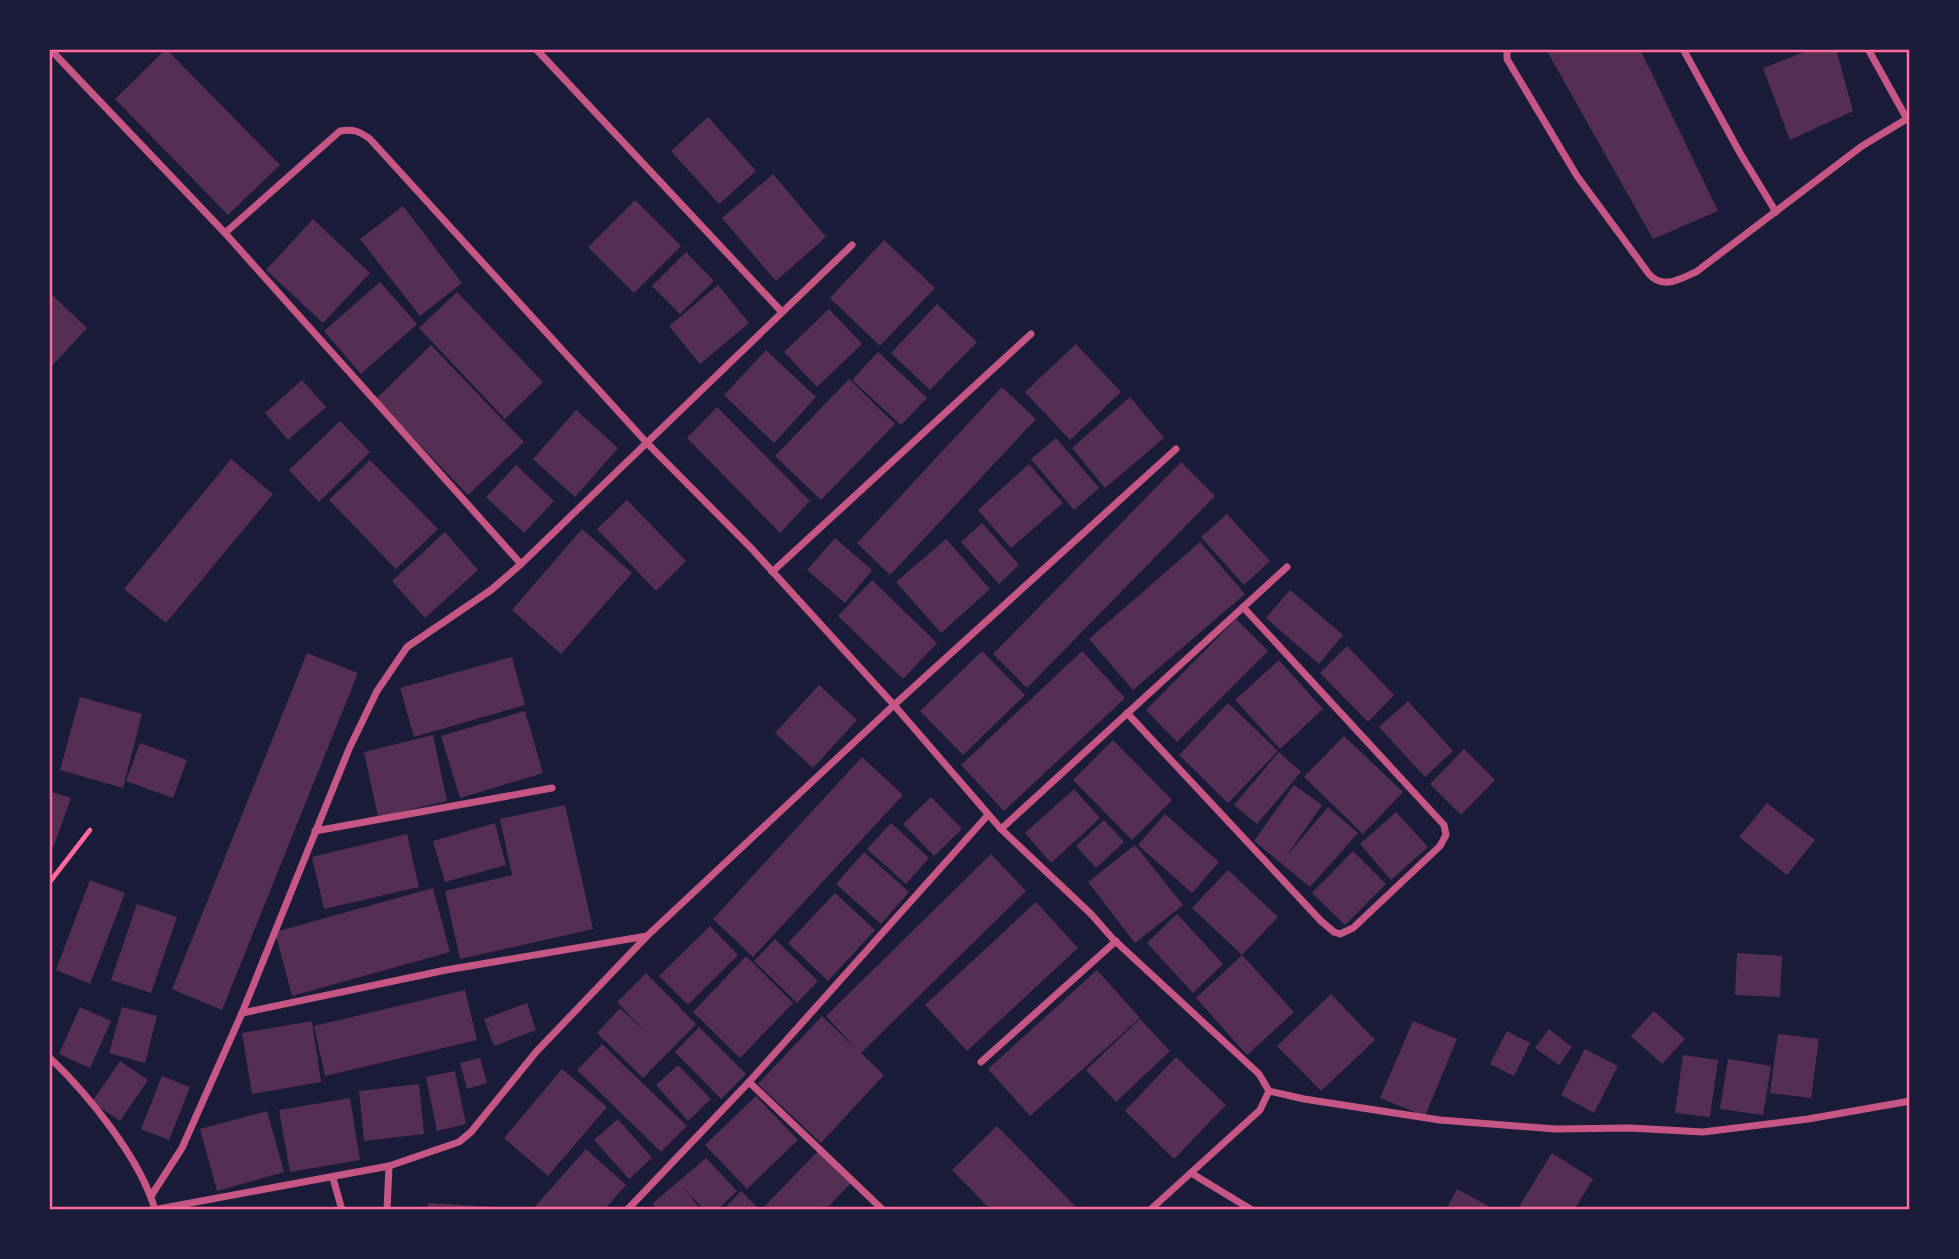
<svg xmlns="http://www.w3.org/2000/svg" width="1959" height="1259" font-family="'Crimson Pro',serif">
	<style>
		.building { fill: #542f53 }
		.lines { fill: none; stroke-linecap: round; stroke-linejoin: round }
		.path { stroke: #ff6b9d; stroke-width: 4.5 }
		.minor { stroke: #c65784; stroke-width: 7 }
		.neatline { fill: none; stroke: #ff6b9d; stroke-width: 2.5 }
	</style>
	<rect width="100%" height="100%" fill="#1b1b3a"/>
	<g class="building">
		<polygon points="166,49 280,165 228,215 115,99"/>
		<polygon points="1554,49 1640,49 1718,211 1653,239 1548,53"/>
		<polygon points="1812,49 1836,49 1853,111 1790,140 1763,68"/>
		<polygon points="708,117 756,171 719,204 671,151"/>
		<polygon points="773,174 826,237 776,281 722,218"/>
		<polygon points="635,200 681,246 634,293 588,247"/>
		<polygon points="403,206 462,283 420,316 360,239"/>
		<polygon points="313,219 370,273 323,323 266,270"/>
		<polygon points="884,240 935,288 880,346 830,298"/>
		<polygon points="686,252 714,281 680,314 652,286"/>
		<polygon points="380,282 417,324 361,374 324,331"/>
		<polygon points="718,285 749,323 700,364 669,326"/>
		<polygon points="49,292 87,328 49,369"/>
		<polygon points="457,292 543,382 505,419 419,328"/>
		<polygon points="937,304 977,342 930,390 891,353"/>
		<polygon points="829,309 862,344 817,387 784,352"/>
		<polygon points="1076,344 1121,392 1070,440 1025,392"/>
		<polygon points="431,345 524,442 468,495 376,399"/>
		<polygon points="766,350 816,397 774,443 724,395"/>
		<polygon points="878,352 927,398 901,425 852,380"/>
		<polygon points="849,379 895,424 821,500 775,456"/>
		<polygon points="302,380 326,407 288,440 265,413"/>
		<polygon points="1002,387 1036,419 890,575 857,543"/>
		<polygon points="1130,397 1164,438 1105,488 1072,448"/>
		<polygon points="717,407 810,501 780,533 687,438"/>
		<polygon points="576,410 618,448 575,497 533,459"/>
		<polygon points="340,421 370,452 319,502 289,470"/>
		<polygon points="1056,438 1099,488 1074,510 1031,459"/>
		<polygon points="231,459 273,494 166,623 124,589"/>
		<polygon points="370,460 438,529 396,569 329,500"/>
		<polygon points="1181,462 1215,496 1027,688 993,654"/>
		<polygon points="1029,464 1063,503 1011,548 978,510"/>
		<polygon points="516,465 554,501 524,533 486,497"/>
		<polygon points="627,500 686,561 656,591 597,529"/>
		<polygon points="1227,514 1270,561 1244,585 1201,537"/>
		<polygon points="982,523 1019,565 999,584 961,542"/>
		<polygon points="582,529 632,573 561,654 512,610"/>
		<polygon points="445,532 478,570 425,618 392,581"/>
		<polygon points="835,538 872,570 845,603 807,570"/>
		<polygon points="946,539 990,589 941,633 896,582"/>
		<polygon points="1200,542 1245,594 1133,690 1089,639"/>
		<polygon points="872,580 937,643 903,679 838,616"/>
		<polygon points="1290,590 1343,635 1319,664 1266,618"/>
		<polygon points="1236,619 1268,651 1177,742 1146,710"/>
		<polygon points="1347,646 1394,695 1368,722 1320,673"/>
		<polygon points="982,651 1025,695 963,755 920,711"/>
		<polygon points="1082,651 1125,698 1004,811 961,765"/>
		<polygon points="307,653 358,673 222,1010 172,989"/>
		<polygon points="512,657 525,705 414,737 400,688"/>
		<polygon points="1279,660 1323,709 1280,749 1235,700"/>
		<polygon points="819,685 857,720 813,768 775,733"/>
		<polygon points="80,697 142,714 123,788 60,770"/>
		<polygon points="1408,701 1453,751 1425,777 1379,727"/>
		<polygon points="1228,703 1278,751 1228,803 1179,755"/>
		<polygon points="525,711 543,773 460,798 441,736"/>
		<polygon points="433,735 447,801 378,817 364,752"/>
		<polygon points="1344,736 1403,792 1363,834 1304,777"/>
		<polygon points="1113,740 1172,800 1132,840 1073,780"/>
		<polygon points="140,743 187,760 173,798 126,781"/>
		<polygon points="1464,749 1495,780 1461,815 1430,784"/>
		<polygon points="1279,752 1301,772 1257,824 1234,805"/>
		<polygon points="862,757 903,795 753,957 713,919"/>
		<polygon points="1294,785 1322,805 1285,858 1328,807 1358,833 1310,887 1254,841"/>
		<polygon points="1074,789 1100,818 1051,863 1025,833"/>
		<polygon points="49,791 71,798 49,859"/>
		<polygon points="931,797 962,829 934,856 903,824"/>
		<polygon points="1767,803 1815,840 1787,875 1739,837"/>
		<polygon points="565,805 593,929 460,959 445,891 512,875 500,819"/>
		<polygon points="1396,812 1428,847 1391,880 1360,844"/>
		<polygon points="1165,814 1219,862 1192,893 1138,845"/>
		<polygon points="1104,820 1124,842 1096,868 1076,846"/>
		<polygon points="495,823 506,865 445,882 433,841"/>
		<polygon points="891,823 929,858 906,884 867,849"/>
		<polygon points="407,834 419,887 324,909 312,857"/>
		<polygon points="1135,845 1183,905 1135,943 1088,882"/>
		<polygon points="1353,851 1386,884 1345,925 1312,893"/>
		<polygon points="864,852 909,892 881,924 836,884"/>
		<polygon points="991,854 1026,891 861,1053 884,1075 821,1143 758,1084 822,1016 857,1050 826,1016"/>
		<polygon points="1228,870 1278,917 1242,955 1192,908"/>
		<polygon points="90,880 125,893 90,984 56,970"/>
		<polygon points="433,888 450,952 292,996 275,932"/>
		<polygon points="835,893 875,930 828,981 788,943"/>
		<polygon points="1036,902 1078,948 967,1051 925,1005"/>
		<polygon points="137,904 177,917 151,993 111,980"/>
		<polygon points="1177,914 1223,964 1193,993 1147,943"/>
		<polygon points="710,926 738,955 688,1005 659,976"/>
		<polygon points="775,939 818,981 797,1003 754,961"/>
		<polygon points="1737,953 1782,956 1780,997 1735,995"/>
		<polygon points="1242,955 1294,1012 1247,1055 1196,998"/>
		<polygon points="746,956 793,1003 740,1058 693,1012"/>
		<polygon points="1097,970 1140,1018 1030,1116 988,1069"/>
		<polygon points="646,973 696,1024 643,1078 597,1033 620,1008 646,1032 617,1002"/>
		<polygon points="465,990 477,1040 325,1076 314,1026"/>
		<polygon points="1331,994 1375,1040 1321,1091 1277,1046"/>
		<polygon points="527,1003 536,1030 494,1046 484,1019"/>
		<polygon points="80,1007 111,1021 90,1068 59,1054"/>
		<polygon points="122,1007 157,1016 145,1063 109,1053"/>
		<polygon points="1654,1011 1685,1039 1662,1064 1631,1036"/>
		<polygon points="1140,1019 1170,1051 1116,1102 1086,1070"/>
		<polygon points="312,1021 321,1082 252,1094 242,1033"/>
		<polygon points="1413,1021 1457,1039 1425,1116 1380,1098"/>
		<polygon points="699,1027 746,1074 721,1099 675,1052"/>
		<polygon points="1549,1029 1572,1047 1559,1065 1535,1048"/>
		<polygon points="1507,1031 1530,1043 1514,1076 1490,1064"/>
		<polygon points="1778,1034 1819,1039 1811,1098 1770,1093"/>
		<polygon points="602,1044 687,1126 661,1152 577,1070"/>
		<polygon points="1585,1049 1618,1066 1594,1113 1561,1095"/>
		<polygon points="1683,1055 1718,1060 1710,1117 1675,1113"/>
		<polygon points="1176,1057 1226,1105 1174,1159 1125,1111"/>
		<polygon points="480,1058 487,1083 467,1089 460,1063"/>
		<polygon points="1728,1059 1771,1066 1763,1115 1720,1109"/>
		<polygon points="120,1061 148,1080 120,1121 92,1102"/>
		<polygon points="678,1065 711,1099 688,1121 656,1085"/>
		<polygon points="562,1069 607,1107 548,1176 504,1138"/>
		<polygon points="455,1071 466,1124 437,1131 426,1077"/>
		<polygon points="162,1076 190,1087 169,1140 141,1129"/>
		<polygon points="419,1084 424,1134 364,1141 359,1091"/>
		<polygon points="756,1096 798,1140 747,1189 705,1145"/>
		<polygon points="350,1098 360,1160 290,1172 279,1110"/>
		<polygon points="267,1111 284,1172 217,1191 200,1129"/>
		<polygon points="618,1119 652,1158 629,1179 594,1140"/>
		<polygon points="997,1126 1079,1210 991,1210 952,1170"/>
		<polygon points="586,1149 626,1185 604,1210 532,1210"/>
		<polygon points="818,1151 851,1183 825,1210 763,1210 762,1209"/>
		<polygon points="1552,1153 1593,1179 1574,1210 1517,1210"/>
		<polygon points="706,1158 737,1191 717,1210 704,1210 683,1187 701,1210 658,1210 653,1203"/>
		<polygon points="1457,1189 1496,1210 1446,1210"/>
		<polygon points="741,1191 760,1210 723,1210"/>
		<polygon points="428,1203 497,1207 497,1210 428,1210"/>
	</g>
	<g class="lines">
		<polyline class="path" points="49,883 90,830"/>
		<g class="minor">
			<polyline points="50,49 225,233 521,564 852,245"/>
			<polyline points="536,49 782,312"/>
			<path d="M1507,49V59L1577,176L1649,274C1663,290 1680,279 1696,272L1862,146L1910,117"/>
			<polyline points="1683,49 1740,153 1776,212"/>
			<polyline points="1868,49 1907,119"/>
			<path d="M225,233L340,131C354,129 359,131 370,139L647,443L752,549L894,705L1001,829L1091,914L1113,939L1259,1074L1269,1091L1260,1110L1150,1210"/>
			<polyline points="772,572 1031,334"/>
			<polyline points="1127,713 1321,921 1334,932 1340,934 1353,928 1440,846 1446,835 1444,825 1243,607"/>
			<polyline points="1001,829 1287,567"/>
			<polyline points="315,831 552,788"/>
			<polyline points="242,1013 446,970 647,936"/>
			<path d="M49,1057C87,1093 141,1159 155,1210"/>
			<polyline points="981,1062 1116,941"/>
			<polyline points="749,1082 883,1210"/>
			<polyline points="1269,1091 1304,1099 1440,1120 1555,1129 1630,1128 1703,1132 1808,1119 1910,1101"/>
			<polyline points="1191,1173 1252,1210"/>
			<polyline points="333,1178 342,1210"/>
			<polyline points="151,1196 182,1148 242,1013 349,749 377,691 407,647 491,590 521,564"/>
			<polyline points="153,1210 389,1166"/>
			<polyline points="387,1210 389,1166 459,1142 471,1132 536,1052 647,936 894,705 1176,449"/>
			<polyline points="627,1210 749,1082 988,815"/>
		</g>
	</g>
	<rect width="1959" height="1259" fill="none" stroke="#1b1b3a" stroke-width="102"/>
	<rect x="51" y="51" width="1857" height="1157" class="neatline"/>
</svg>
